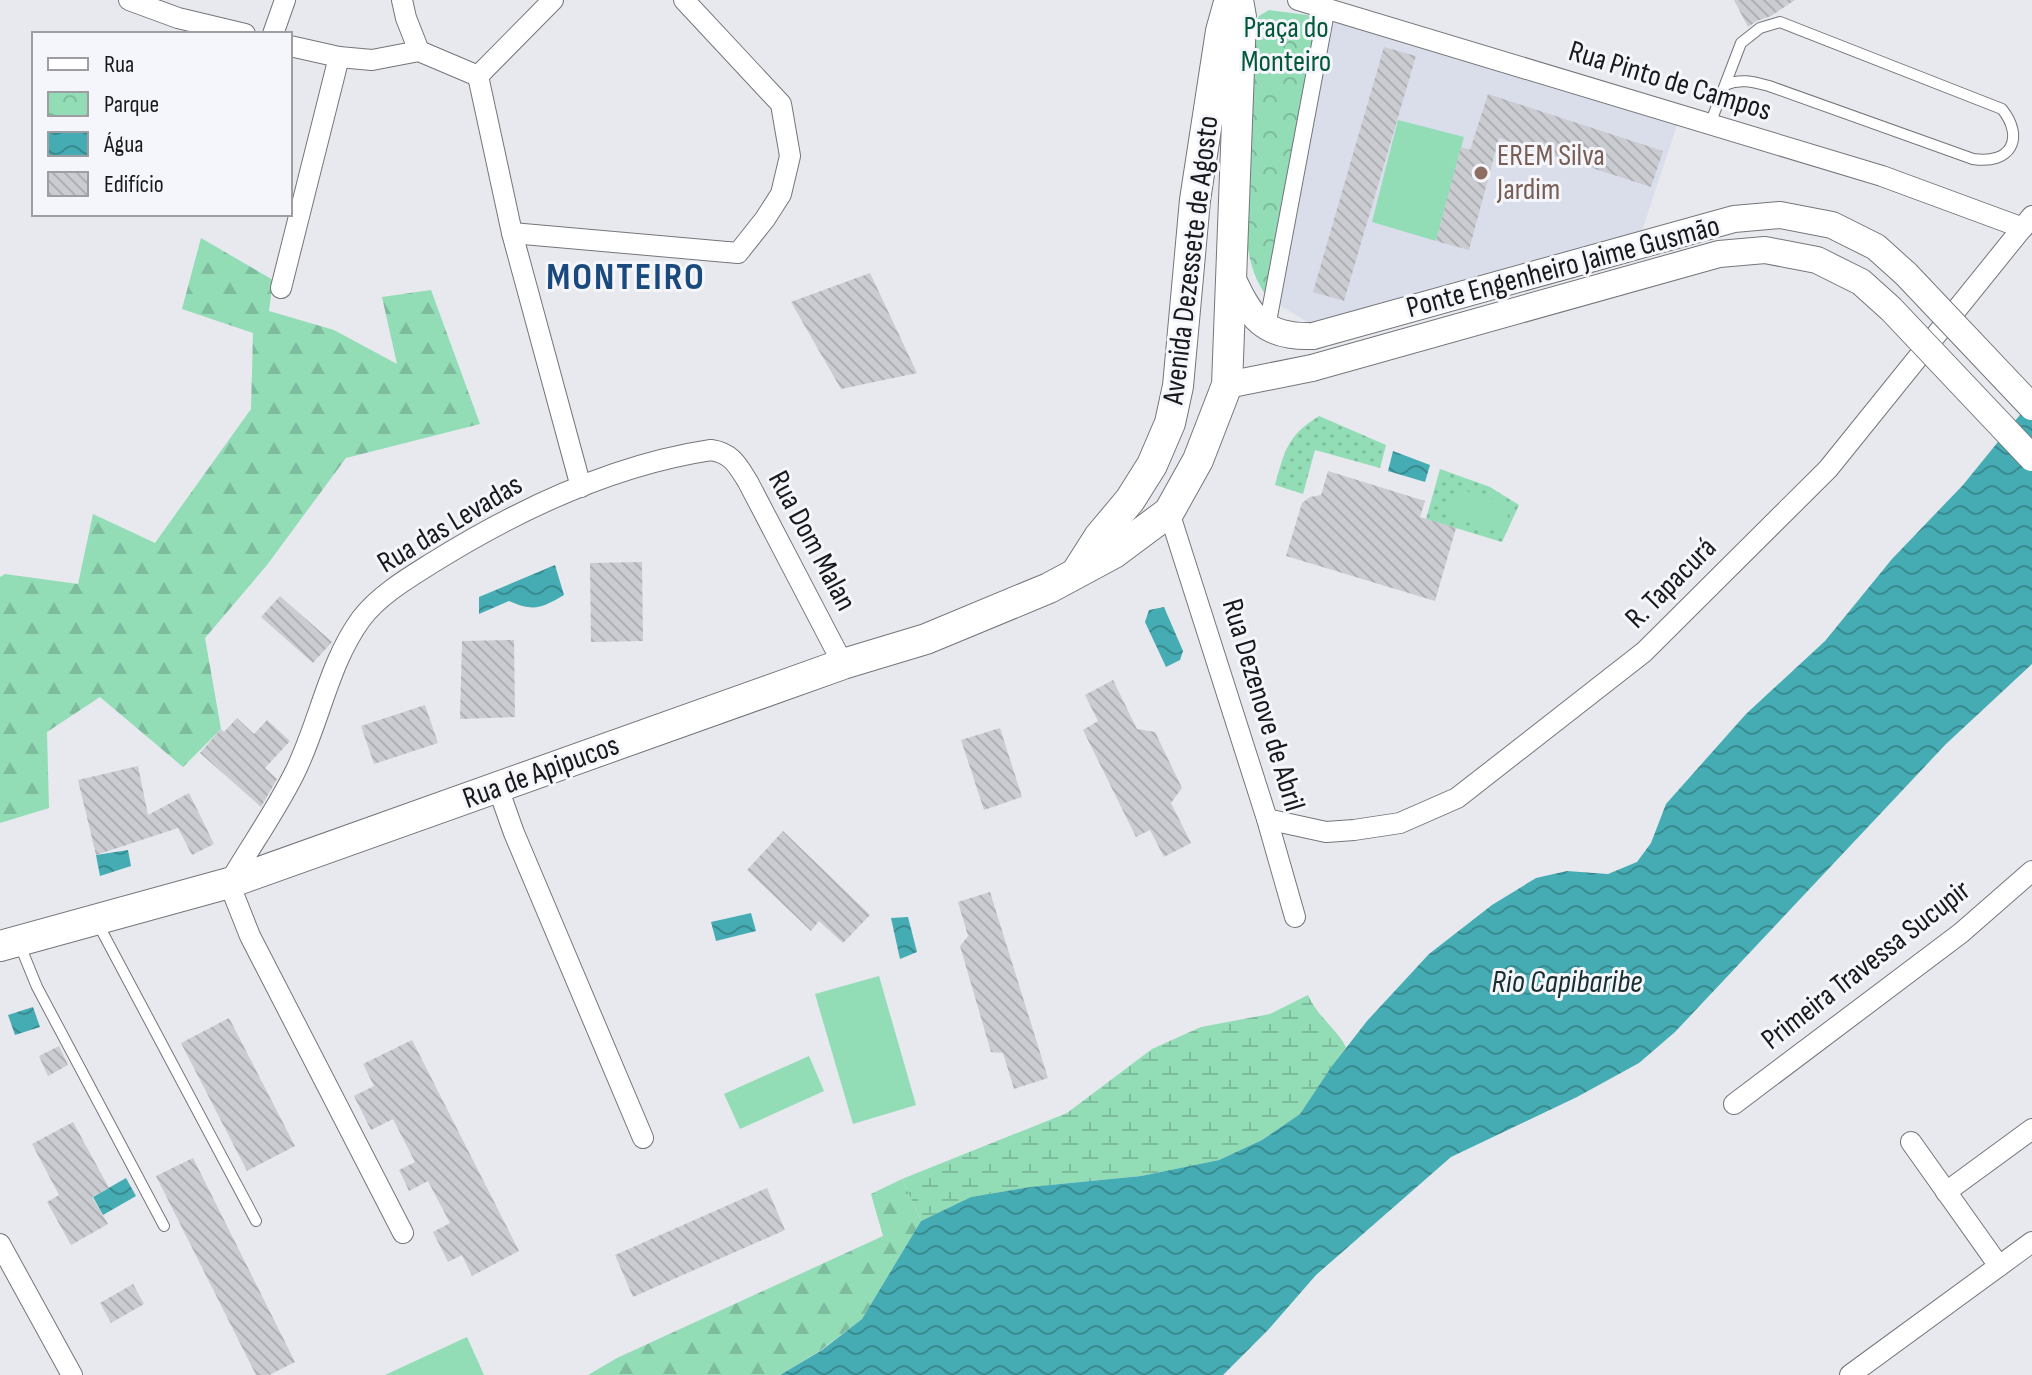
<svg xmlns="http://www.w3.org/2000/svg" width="2032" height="1375" font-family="'Sofia Sans Condensed',sans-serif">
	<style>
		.built { fill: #dadeea }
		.grass { fill: url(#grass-dots) }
		.forest { fill: url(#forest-firs) }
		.wetland { fill: url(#wetland-marsh) }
		.park { fill: url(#park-crowns) }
		.pitch { fill: #92dcb6 }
		.water { fill: url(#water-waves) }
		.building { fill: url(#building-back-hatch) }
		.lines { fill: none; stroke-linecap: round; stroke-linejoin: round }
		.service-casing { stroke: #74767a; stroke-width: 12 }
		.pedestrian-casing { stroke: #74767a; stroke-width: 18 }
		.minor-casing { stroke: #74767a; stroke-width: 22 }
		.tertiary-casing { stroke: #74767a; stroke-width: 28 }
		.secondary-casing { stroke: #74767a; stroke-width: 32 }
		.service { stroke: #fff; stroke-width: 10 }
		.pedestrian { stroke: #fff; stroke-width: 16 }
		.minor { stroke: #fff; stroke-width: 20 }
		.tertiary { stroke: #fff; stroke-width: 26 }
		.secondary { stroke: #fff; stroke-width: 30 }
		.tertiary-bridge-casing { stroke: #74767a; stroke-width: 28; stroke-linecap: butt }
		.tertiary-bridge { stroke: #fff; stroke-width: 26 }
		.education-dot { fill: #8d6e63; stroke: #f5f6fb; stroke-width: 3 }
		.labels { text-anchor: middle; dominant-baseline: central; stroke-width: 6; stroke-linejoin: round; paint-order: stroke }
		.park-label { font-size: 30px; fill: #04583a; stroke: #f5f6fb }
		.street-label { font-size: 30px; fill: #19191b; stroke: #f5f6fb }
		.education-label { font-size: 30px; fill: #785e54; stroke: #f5f6fb; text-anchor: start }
		.water-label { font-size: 32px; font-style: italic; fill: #182f31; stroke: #f5f6fb }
		.district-label { font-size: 38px; font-weight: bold; letter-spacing: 2px; fill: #1a4a7d; stroke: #f5f6fb }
	</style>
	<defs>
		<pattern id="grass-dots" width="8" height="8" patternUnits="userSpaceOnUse" patternTransform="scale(2)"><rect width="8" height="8" fill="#92dcb6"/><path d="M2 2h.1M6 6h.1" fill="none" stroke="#7dbc9c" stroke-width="1.8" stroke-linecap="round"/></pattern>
		<pattern id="forest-firs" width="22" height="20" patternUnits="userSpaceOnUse" patternTransform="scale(2)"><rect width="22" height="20" fill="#92dcb6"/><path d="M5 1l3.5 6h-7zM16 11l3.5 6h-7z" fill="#7dbc9c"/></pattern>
		<pattern id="wetland-marsh" width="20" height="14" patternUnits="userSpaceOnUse" patternTransform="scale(2)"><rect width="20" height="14" fill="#92dcb6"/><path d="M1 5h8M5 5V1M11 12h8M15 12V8" fill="none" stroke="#7dbc9c"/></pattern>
		<pattern id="park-crowns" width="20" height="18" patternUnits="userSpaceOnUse" patternTransform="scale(2)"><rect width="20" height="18" fill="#92dcb6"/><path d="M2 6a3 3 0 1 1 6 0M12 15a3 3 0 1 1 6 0" fill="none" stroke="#7dbc9c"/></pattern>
		<pattern id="water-waves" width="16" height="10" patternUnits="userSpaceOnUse" patternTransform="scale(2)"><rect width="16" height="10" fill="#44acb2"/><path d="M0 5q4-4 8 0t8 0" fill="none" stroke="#388b90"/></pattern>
		<pattern id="building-back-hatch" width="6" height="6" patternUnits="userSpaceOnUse" patternTransform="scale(2)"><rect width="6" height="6" fill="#caccd1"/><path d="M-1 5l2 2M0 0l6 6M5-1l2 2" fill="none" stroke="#adafb3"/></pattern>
	</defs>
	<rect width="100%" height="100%" fill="#e7e9ee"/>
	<polygon class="built" points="1332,16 1680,116 1642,231 1313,325 1277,304"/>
	<g class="grass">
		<path d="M1319,416L1386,445L1380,468L1315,450L1303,494L1275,485C1285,450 1287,436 1319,416Z"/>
		<polygon points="1440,469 1490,487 1519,505 1502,542 1426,519"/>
	</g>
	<g class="forest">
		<polygon points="201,238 273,280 269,311 334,330 397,364 382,297 431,290 480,424 346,458 267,565 205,638 221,729 183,767 100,697 47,732 49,808 0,823 0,577 5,574 78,584 93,514 155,543 251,409 253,333 182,309"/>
		<polygon points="902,1179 921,1221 862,1319 821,1350 780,1375 588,1375 617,1358 883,1236 871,1194"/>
	</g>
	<path class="wetland" d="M1308,995C1316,1015 1336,1028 1346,1047L1300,1114L1262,1140L1219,1160L1141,1176L1030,1187L971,1197L921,1221L902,1179L1067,1113L1152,1049L1201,1027L1270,1014Z"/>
	<path class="park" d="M1269,10L1315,16L1323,31L1272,303C1254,282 1249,261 1246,234L1251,27L1259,16Z"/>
	<g class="pitch">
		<polygon points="1398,120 1464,137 1436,241 1372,222"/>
		<polygon points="1456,488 1511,504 1503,533 1447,516"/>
		<polygon points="879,976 916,1105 853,1124 815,994"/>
		<polygon points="809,1056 824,1091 740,1129 724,1094"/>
		<polygon points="467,1337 484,1375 385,1375"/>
	</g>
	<g class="water">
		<polygon points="2032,400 2032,664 1946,744 1675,1032 1639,1063 1577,1097 1451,1157 1316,1275 1268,1330 1223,1375 780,1375 822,1350 862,1319 921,1221 971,1197 1030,1187 1141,1176 1219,1160 1262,1140 1300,1114 1332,1066 1367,1021 1429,954 1492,905 1536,878 1567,871 1608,874 1637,862 1651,843 1666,804 1746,714 1825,641 1892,559 1963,485"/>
		<polygon points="1393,451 1430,465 1425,482 1388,471"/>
		<path d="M555,565L564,595C542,608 534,612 509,601L479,614V597Z"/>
		<polygon points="1164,607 1183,651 1180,660 1166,667 1145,622 1149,610"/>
		<polygon points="128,850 131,866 100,876 96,855"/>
		<polygon points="751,913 756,931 716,941 711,922"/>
		<polygon points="908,917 917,952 900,959 891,918"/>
		<polygon points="33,1007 40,1027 15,1035 8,1015"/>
		<polygon points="126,1178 136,1196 103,1215 93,1197"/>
	</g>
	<g class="building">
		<polygon points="1734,0 1795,0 1771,16 1757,21 1748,27"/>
		<polygon points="1384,47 1416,56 1344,301 1313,292"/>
		<polygon points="1488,94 1663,151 1651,187 1499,138 1469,250 1436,241 1461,147 1470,150"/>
		<polygon points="870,273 917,373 841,389 791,302"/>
		<polygon points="1328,471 1425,501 1420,517 1456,528 1435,601 1286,556 1302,503 1310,497 1321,495"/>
		<polygon points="642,562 643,641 591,642 590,563"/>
		<polygon points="280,596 332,642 313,663 261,617"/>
		<polygon points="514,640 515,717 460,719 462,641"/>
		<polygon points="1113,680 1137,729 1155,732 1182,788 1171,803 1191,843 1164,857 1150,830 1136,837 1083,730 1098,721 1085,695"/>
		<polygon points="425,705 438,743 374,764 361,726"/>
		<polygon points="237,718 254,734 267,720 290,741 265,768 277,779 261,807 200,753 221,729 224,732"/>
		<polygon points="1000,728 1022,797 984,810 961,740"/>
		<polygon points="138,766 148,815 189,793 214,844 192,855 178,828 96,855 78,780"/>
		<polygon points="783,831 870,915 843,943 819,921 811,931 747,870"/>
		<polygon points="990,892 1048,1078 1014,1089 1003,1053 991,1052 960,946 968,936 958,902"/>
		<polygon points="229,1018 295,1146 247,1171 181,1043"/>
		<polygon points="412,1040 519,1251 472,1276 462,1255 448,1262 433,1232 450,1223 428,1181 409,1191 399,1170 415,1162 393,1119 371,1130 354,1096 374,1086 363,1064"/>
		<polygon points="59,1046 68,1065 48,1076 39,1056"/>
		<polygon points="73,1122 109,1188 92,1197 108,1224 71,1245 47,1202 59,1195 32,1144"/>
		<polygon points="193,1158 295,1362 269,1375 256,1375 156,1176"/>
		<polygon points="767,1188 785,1230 633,1297 615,1255"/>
		<polygon points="133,1284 144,1304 111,1323 100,1303"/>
	</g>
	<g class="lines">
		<defs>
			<g id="service">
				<path d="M1710,124L1741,43L1760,28L1780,22L2002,109C2025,138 2011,165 1973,159L1769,86C1754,82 1741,78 1725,85"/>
				<polyline points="97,922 256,1221"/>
				<polyline points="19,943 37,987 164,1226"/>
			</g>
			<polyline id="pedestrian" points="1267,327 1327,7"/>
			<g id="minor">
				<polyline points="129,0 178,18 245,34"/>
				<polyline points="402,0 406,18 419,51"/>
				<polyline points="1298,0 1882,176 2023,228"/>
				<polyline points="273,34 285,0"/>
				<polyline points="290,46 339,57 372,60 419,51 478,76"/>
				<polyline points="478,76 512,233 581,487"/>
				<polyline points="478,76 553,0"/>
				<polyline points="512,233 738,253 765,219 781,194 790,156 781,104 684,0"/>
				<polyline points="281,288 339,57"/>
				<polyline points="1169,512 1267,819 1295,917"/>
				<polyline points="498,788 514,833 643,1138"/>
				<polyline points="1267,819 1326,832 1354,830 1400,823 1457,798 1644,652 1828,469 2032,216"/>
				<polyline points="1734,1104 1961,933 2032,871"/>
				<polyline points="1911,1142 1999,1266"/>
				<polyline points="1946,1192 2032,1129"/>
				<path d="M403,1233L250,936L229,883C250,847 275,812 294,774C319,725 328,664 361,619C378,596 408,578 432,563C517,510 611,465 711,450C732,453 738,466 748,482L843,664"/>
				<polyline points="0,1244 72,1375"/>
				<polyline points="1850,1375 2032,1242"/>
			</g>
			<g id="tertiary">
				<path d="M1231,275C1250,317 1263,338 1313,336"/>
				<polyline points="1227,385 1312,368"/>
			</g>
			<g id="secondary">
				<polyline points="1078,570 1099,537 1130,500 1152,465 1170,423 1178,386 1195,200 1221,31 1228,6"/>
				<polyline points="0,946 229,883 843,664 926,639 1049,588 1114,553 1169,512 1198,460 1227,385 1241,17 1238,0"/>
			</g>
		</defs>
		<use href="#service" class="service-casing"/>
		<use href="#pedestrian" class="pedestrian-casing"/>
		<use href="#minor" class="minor-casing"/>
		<use href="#tertiary" class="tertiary-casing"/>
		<use href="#secondary" class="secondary-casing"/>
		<use href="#service" class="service"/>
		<use href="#pedestrian" class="pedestrian"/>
		<use href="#minor" class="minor"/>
		<use href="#tertiary" class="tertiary"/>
		<use href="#secondary" class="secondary"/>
		<defs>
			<g id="tertiary-bridge">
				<polyline points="1313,336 1734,219 1780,215 1832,225 1876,247 1906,274 2032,407"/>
				<polyline points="1312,368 1719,254 1765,250 1817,260 1861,282 1891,309 2032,458"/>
			</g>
		</defs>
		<use href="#tertiary-bridge" class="tertiary-bridge-casing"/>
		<use href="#tertiary-bridge" class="tertiary-bridge"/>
	</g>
	<circle class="education-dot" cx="1481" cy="173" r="8"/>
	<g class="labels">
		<g class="park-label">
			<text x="1286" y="28">Praça do<tspan x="1286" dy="34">Monteiro</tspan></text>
		</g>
		<g class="street-label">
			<text transform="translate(1670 81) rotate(17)">Rua Pinto de Campos</text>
			<text transform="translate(1191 260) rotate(-83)">Avenida Dezessete de Agosto</text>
			<text transform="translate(1563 267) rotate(-15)">Ponte Engenheiro Jaime Gusmão</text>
			<text transform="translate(450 524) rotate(-31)">Rua das Levadas</text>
			<text transform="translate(812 541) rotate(62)">Rua Dom Malan</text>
			<text transform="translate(1671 583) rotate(-45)">R. Tapacurá</text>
			<text transform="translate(1263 705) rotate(73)">Rua Dezenove de Abril</text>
			<text transform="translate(541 772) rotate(-20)">Rua de Apipucos</text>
			<text transform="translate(1866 965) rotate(-38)">Primeira Travessa Sucupir</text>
		</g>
		<g class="education-label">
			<text x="1497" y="156">EREM Silva<tspan x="1497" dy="34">Jardim</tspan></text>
		</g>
		<g class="water-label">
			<text x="1567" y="982">Rio Capibaribe</text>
		</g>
		<g class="district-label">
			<text x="626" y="277">MONTEIRO</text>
		</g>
	</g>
	<rect x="32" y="32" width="260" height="184" fill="#f5f6fb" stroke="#9d9ea1" stroke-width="2"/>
	<rect x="48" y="58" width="40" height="12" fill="#ffffff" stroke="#9d9ea1" stroke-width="2"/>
	<text x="104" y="72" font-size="24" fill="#19191b">Rua</text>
	<rect x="48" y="92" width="40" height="24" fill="url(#park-crowns)" stroke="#9d9ea1" stroke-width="2"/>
	<text x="104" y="112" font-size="24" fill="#19191b">Parque</text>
	<rect x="48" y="132" width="40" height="24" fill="url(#water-waves)" stroke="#9d9ea1" stroke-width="2"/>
	<text x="104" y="152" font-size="24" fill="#19191b">Água</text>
	<rect x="48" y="172" width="40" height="24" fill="url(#building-back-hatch)" stroke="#9d9ea1" stroke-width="2"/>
	<text x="104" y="192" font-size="24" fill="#19191b">Edifício</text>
</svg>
